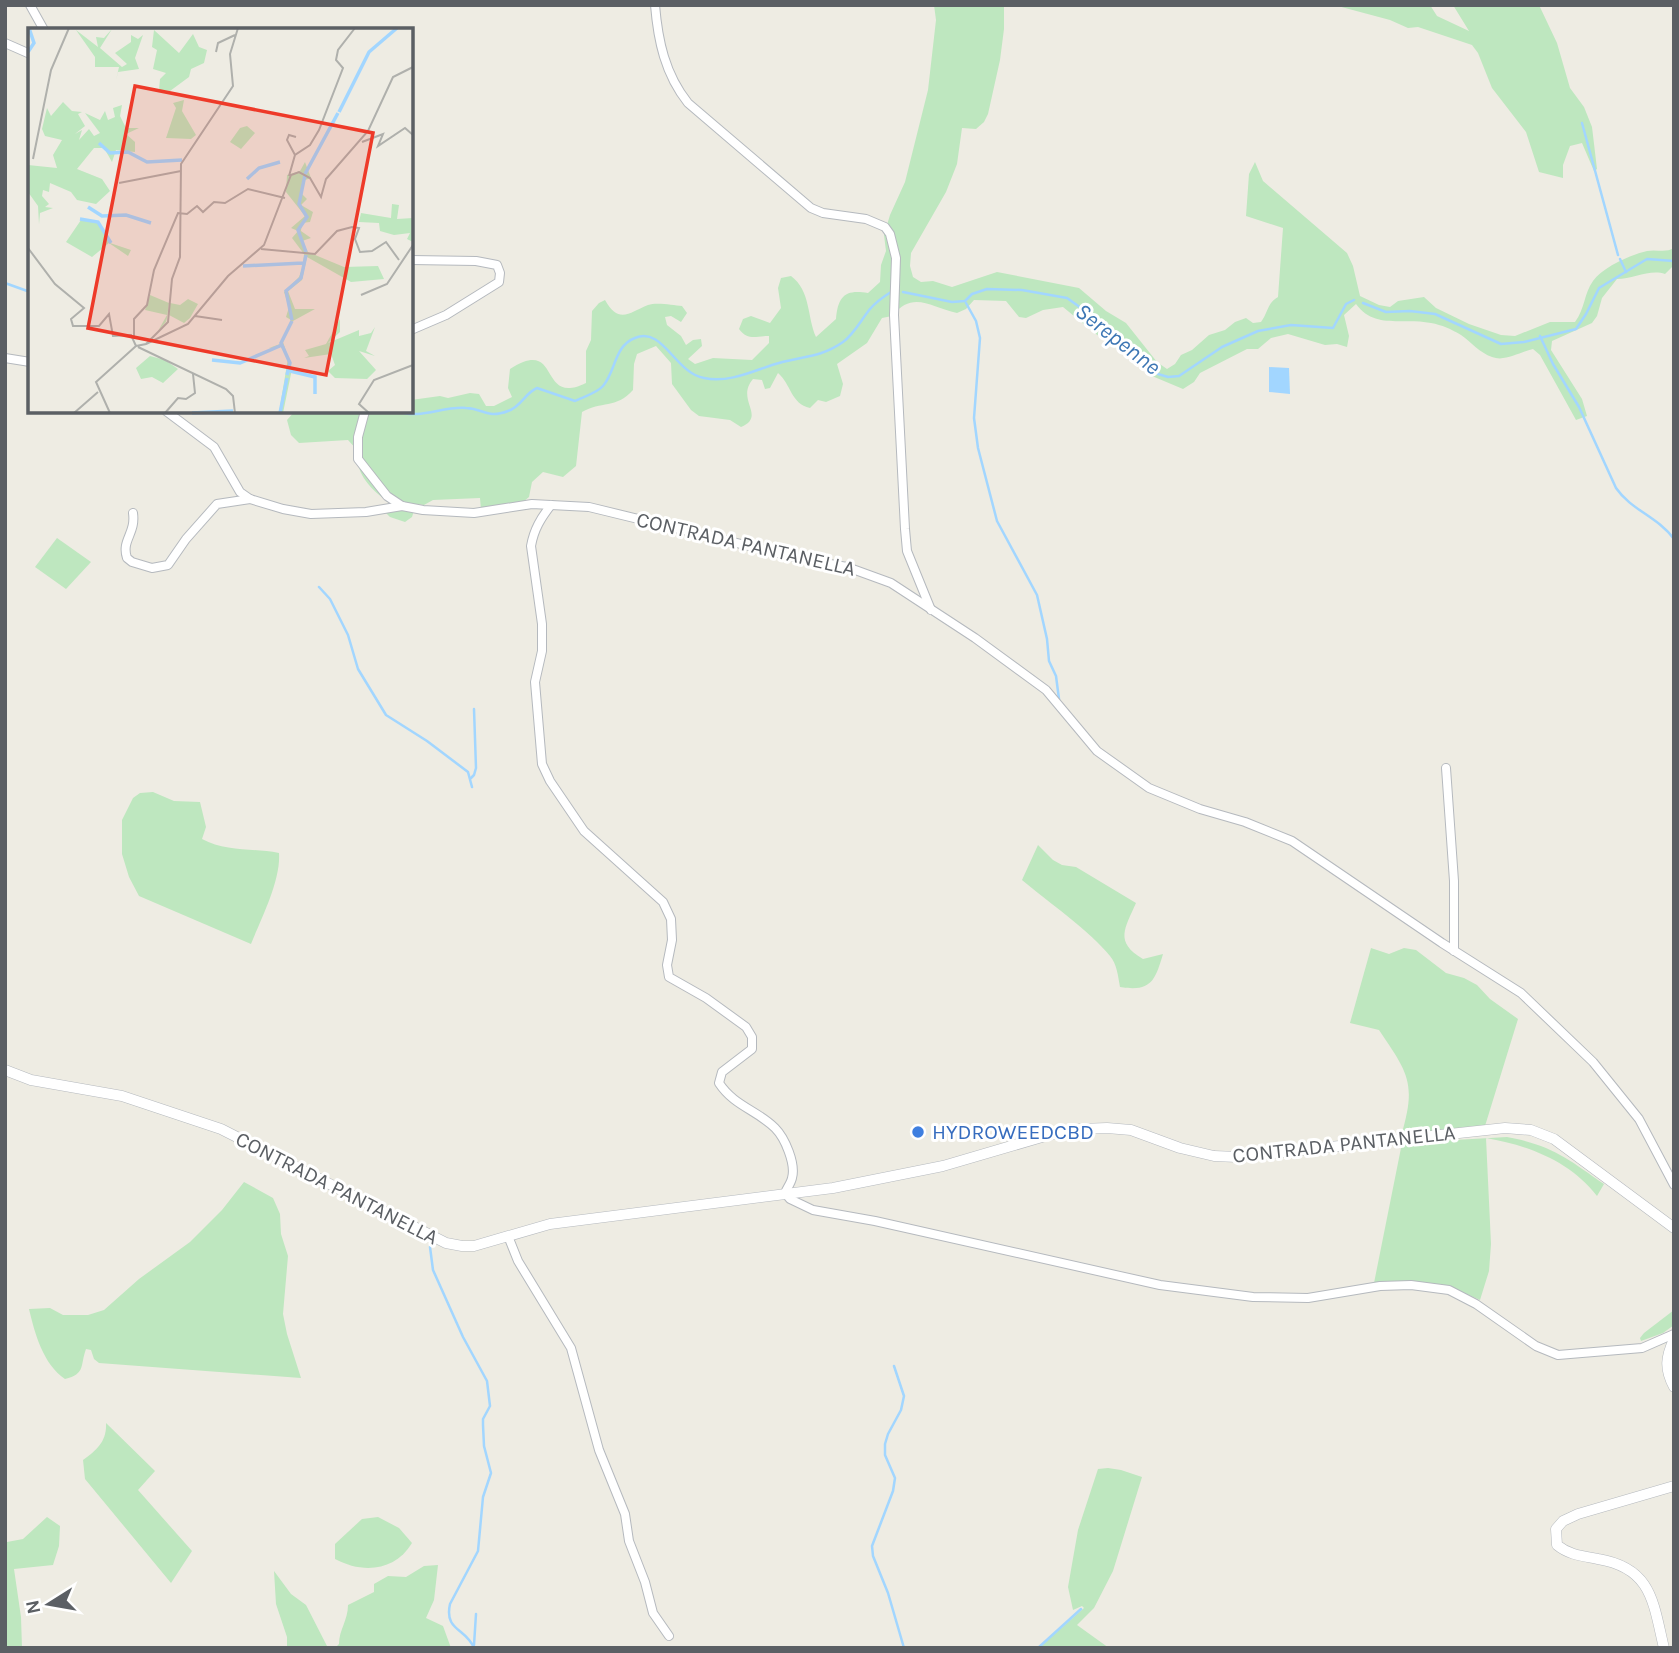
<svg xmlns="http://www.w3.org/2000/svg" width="1679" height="1653" font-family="Karla,sans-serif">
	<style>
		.green { fill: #bee7bf }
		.water { fill: #a2d6ff }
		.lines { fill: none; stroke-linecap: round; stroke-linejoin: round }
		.stream { stroke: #a2d6ff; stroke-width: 2.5 }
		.minor-casing { stroke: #b5b9be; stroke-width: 10 }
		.tertiary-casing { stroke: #b5b9be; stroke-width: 11 }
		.minor { stroke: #fff; stroke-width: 8 }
		.tertiary { stroke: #fff; stroke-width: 10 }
		.shop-dot { fill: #3f7fe0; stroke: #fff; stroke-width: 2.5 }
		.labels { text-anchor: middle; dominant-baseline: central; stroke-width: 6; stroke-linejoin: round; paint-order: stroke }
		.street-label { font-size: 21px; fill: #5b5f64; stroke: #fff }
		.shop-label { font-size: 21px; fill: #366cbe; stroke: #fff; text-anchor: start }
		.water-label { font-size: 23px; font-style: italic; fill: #3c76b4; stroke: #fff }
		.inset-river { fill: none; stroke: #a2d6ff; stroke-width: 3.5 }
		.inset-road { fill: none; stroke: #afb0ac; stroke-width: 2 }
		.view { fill: #ee3a29; fill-opacity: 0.15; stroke: #ee3a29; stroke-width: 3.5 }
		.inset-edge { fill: none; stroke: #5b5f64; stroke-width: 3.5 }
	</style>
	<rect width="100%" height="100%" fill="#eeece3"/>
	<g class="green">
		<path d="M934,5H1004V29L1000,60L988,114L984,122L976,129L962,128L957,164L946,192L911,253L910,266L913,277L921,282L933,281L952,287L997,272L1079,288L1106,311L1126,323L1157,362L1167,369L1175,364L1181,355L1192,350L1209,335L1225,330L1235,322L1246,318L1253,323L1261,322C1268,313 1267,303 1278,297L1283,228L1246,216L1249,174L1255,162L1263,181L1347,253L1353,266L1360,296L1379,305L1390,307L1398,301L1424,297L1436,308L1469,324L1501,335L1515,336L1550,322H1575C1585,309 1584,293 1593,281C1603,267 1630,255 1647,251C1656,249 1666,253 1674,248V265L1665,274C1650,269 1633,279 1617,279L1602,298L1597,316L1592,323L1552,341L1551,350L1582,399L1587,416L1576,420L1540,355L1533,349C1520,352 1505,362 1492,357C1480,353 1471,342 1461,335C1451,329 1442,325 1431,323C1403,317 1375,330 1356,304L1344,315L1349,336L1347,347L1337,344L1325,345L1288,334L1271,338L1258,349H1247L1200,373L1194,382L1183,389L1152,376L1140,365L1096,334L1063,307L1043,310L1026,318L1019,317L1006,301L974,300L966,309L957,313C930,307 913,290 892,316L882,318L867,343L837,364L843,384L840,396L826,402L818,400L810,408C791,404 791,384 778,373L770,388L765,389L762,380L753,379C735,400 767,416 741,427L730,420L699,416L691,410L672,384L671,363L656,346L637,354L634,364L633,390C616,409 601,401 582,412L576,466L563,477L543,472L532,482L529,497L523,502L481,510L480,498L433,500L424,505L416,504L412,517L405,522L390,517L385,512L392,504C373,492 354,474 358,451L348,440L299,443L291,435L287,420L295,411H411V400L440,396L448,398L470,393L479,394L486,406H494L512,397L508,388L510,369C562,336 537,407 586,383V351L591,340L592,311L599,303L605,300C619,325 630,312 648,305C656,302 673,305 682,306L687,313L681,322L671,316L665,317L667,325L681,336L686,345L693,340L701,339L702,346L688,359L695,364L713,358L752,360L769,343V336C756,336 748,341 739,329L743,319L751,316L770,323L781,308L778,288L781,278L791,276C811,291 807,317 816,337L836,319C838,296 845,289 868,293L880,282L881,265L886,251L884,235L890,215L905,182L928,90L936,20Z"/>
		<polygon points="1334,5 1430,5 1437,16 1469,31 1453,5 1539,5 1557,43 1570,88 1584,107 1592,127 1597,169 1594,171 1582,143 1570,146 1563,165 1563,178 1539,172 1526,132 1492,88 1478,53 1472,45 1418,27 1408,28 1390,20"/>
		<polygon points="57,538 91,562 66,589 35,567"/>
		<path d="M153,792L174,801L200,802L206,827L202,839C226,852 253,848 279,853C281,880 261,919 251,944L139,896L129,877L122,854V820L133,798L140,793Z"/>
		<path d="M1038,845L1053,860L1062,865L1076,867L1136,903C1125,928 1114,942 1143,959L1163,954C1155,981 1151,992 1120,987C1118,976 1117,964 1110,956C1090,931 1047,901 1022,880Z"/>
		<path d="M1371,948L1389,954L1404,948L1416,950L1446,973L1464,978L1477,985L1490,999L1518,1019L1485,1126L1401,1136C1417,1083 1408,1073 1379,1030L1350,1023Z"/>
		<path d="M1507,1137C1552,1145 1568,1159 1604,1184L1597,1196C1570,1161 1527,1145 1486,1138L1491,1244L1489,1271L1480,1300C1446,1283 1411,1282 1374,1283L1402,1143Z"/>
		<path d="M244,1182L273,1198L280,1214L281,1234L288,1256L283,1314L287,1334L301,1378L99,1363L94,1359L91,1350L86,1349C80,1365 86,1374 65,1379C43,1364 35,1334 29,1309L50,1308L63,1315H88L104,1310L139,1279L190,1242L222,1210Z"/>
		<polygon points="1674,1310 1674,1325 1663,1333 1641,1341 1640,1338 1644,1333"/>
		<path d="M106,1423L155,1471L138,1490L192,1551L171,1583L85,1479L83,1460C97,1450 107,1441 106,1423Z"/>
		<polygon points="1108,1468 1121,1470 1142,1477 1113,1571 1094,1608 1077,1625 1109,1648 1039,1648 1084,1608 1082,1606 1073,1610 1068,1587 1078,1530 1098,1469"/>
		<polygon points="47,1517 60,1526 59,1546 53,1565 14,1569 21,1617 22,1648 5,1648 5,1520 7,1542 23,1539"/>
		<path d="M378,1517L399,1528L412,1543C395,1571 363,1574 335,1559V1544L362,1519Z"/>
		<path d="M438,1565L434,1600L426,1618L443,1626L451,1648H335L339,1644C339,1630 348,1620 348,1605L374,1592V1584L388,1576L406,1577L424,1566Z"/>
		<polygon points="274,1571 291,1594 306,1605 328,1648 287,1648 287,1637 276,1604"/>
	</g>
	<polygon class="water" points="1269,367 1289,368 1290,394 1269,392"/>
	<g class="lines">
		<g class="stream">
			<polyline points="1582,123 1618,255"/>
			<polyline points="1620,259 1626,272"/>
			<polyline points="5,283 30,292"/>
			<polyline points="903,292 952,302 965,301 972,294 987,289 1022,290 1067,298 1088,313 1120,344 1147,361 1158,374 1168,377 1179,376 1222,347 1258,331 1291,325 1333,328 1346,304 1354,300"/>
			<polyline points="966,303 976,321 980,338 974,418 978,448 997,521 1037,595 1047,639 1049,661 1056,676 1059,699"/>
			<polyline points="1363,303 1386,312 1410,311 1435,314 1501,344 1524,342 1576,329 1586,314 1599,288 1647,259 1674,261"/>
			<path d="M1540,336L1553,364L1579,407L1616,488C1631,510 1658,517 1674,539"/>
			<polyline points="344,411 351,411"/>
			<path d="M397,411C420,420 442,406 466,408C485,409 487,419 508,411C521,407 525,393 537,388L575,401C583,397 597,393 603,386C616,371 614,346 635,338C663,326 675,373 704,378C728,383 751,372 772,365C798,356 819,359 843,342C854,334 861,320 870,309C876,302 883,297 891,292"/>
			<polyline points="319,587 330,599 348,635 358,669 386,715 427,741 468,772 472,787"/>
			<polyline points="471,778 474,775 476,768 474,709"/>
			<path d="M430,1247L433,1270L463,1337L487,1381L490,1406L483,1419V1425L484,1446L491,1473L483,1497L478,1551L450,1604C444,1631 466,1628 474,1648"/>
			<polyline points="894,1366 904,1396 901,1410 888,1434 885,1444 885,1455 895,1478 893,1491 872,1546 873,1556 888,1593 904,1648"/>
			<polyline points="474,1645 476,1614"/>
			<polyline points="1038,1648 1081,1609"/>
		</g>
		<defs>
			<g id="minor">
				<polyline points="30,5 44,30"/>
				<path d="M655,5C658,41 665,74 688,103L811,208L823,213L866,219L885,227L890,234L896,258L894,315L905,529L907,551L931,610"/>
				<polyline points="5,43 30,54"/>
				<polyline points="411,260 476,261 497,265 500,273 499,282 446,315 411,330"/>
				<polyline points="5,358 30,362"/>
				<polyline points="166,411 214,447 240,492 250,499 283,509 311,514 366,512 402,506"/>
				<polyline points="365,411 358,437 358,459 387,496 402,506 423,510 474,513 532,504 589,507 807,560 847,567 891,583 975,638 1046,690 1097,751 1149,788 1200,809 1245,822 1292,841 1442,943 1521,993 1593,1062 1639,1119 1674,1185"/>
				<path d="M551,505C541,518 534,529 531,546L542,624V651L535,682L542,764L550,781L584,831L663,902L671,919L672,940L667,965L669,977L706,998L746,1027L752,1037V1049L722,1072L719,1083C734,1106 757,1110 775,1128C785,1138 796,1164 792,1178C791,1183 787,1188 785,1193L790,1199L813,1210L875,1221L1160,1285L1253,1297L1308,1298L1380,1286L1411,1285L1449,1290L1476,1304L1536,1346L1558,1355L1642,1348L1674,1334"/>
				<path d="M133,513C136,534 121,540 127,558L132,562L152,568L168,565L186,539L217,504L250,499"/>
				<polyline points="1446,768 1454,881 1454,951"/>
				<polyline points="508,1236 518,1261 571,1348 599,1450 625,1514 629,1541 645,1582 653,1613 669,1636"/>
			</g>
			<g id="tertiary">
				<polyline points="5,1070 31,1080 122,1096 221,1129 446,1243 462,1246 474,1246 550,1224 833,1188 943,1166 1049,1135 1081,1129 1107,1128 1131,1130 1180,1148 1214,1156 1237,1157 1505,1128 1531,1130 1554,1139 1674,1228"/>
				<path d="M1674,1339C1666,1357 1664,1368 1674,1387"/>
				<path d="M1664,1648C1653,1602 1652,1568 1598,1559C1583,1556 1569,1555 1557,1545L1556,1529L1563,1521L1578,1514L1674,1486"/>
			</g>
		</defs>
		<use href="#minor" class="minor-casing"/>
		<use href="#tertiary" class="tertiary-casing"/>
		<use href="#minor" class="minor"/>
		<use href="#tertiary" class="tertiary"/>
	</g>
	<circle class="shop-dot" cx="918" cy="1132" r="7"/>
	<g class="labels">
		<g class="street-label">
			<text transform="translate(746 544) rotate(13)">CONTRADA PANTANELLA</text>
			<text transform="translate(1344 1144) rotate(-6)">CONTRADA PANTANELLA</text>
			<text transform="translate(337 1188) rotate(27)">CONTRADA PANTANELLA</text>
		</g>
		<g class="shop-label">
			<text x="932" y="1132">HYDROWEEDCBD</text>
		</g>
		<g class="water-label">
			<text transform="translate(1118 339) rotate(38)">Serepenne</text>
		</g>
	</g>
	<g transform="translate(28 28)">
		<rect width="385" height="385" fill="#eeece3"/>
		<path d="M84,1L72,20L94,39L99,36L87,25L103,14V7L110,11L115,7L107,30L111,41L90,44L88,52L91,39H67V29L48,2L70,19L68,9L76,10ZM126,2L151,25L165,6L171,19L179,22L176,35L163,41L161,49L142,63L131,62L132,51L138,45L125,41L129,22L124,19ZM156,72L154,83L168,107L163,111L138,110L148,80L145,75ZM35,74L44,83L54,84L50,86L57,98L47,106L54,102L51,112L61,101L66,108L72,105L57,85L72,92L77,83L80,92L87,89L85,80L94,77L92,88L98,100H111L98,106L107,114V124L88,122L84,134L76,120H66L49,141L74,151L82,163L68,176L49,172L43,164L22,155L21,164L15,162L14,168L21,176L17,179L25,180L12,185L11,196L10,178L0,164V137L29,140L25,127L34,112L17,108L14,101L19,80L23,88ZM219,98L227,105L213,121L202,114L212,100ZM277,134L283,150L277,152L273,165L279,171L273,177L285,184L282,194L274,195L273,203L283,210L274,213L280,224L316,239L350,238L356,251L323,254L279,229L274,252L260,263L267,281H287L265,293L255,314L264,341L255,385H251L260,330L253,319L241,320L252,316L263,292L258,289L261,279L256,264L271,249L275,238L276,226L264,210L270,203L263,200L277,188L258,164L259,147L272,143ZM364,176L371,177L369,191L385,190V214L379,211L382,205L366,207L352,203L351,195L331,194L333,185L363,190ZM53,192L70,195L82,215L103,222L100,228L81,215L64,229L38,214ZM122,267L141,275L139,290L138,294L130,303L139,287L117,282ZM160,271L170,276L162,290L156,295L141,287L142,275L152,277ZM312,291V304L300,315L331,302V308L343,305L347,299L338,323L347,328L331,323L348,342L339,351L307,350L300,343L307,337L303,326L276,330L281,328L277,322L298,316ZM122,328L137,332L150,341L135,355L124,349L113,351L108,340Z" fill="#bee7bf"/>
		<path class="inset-river" d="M0,24L6,15L1,0M311,84L341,24L369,0M71,115L82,125L100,124L119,134L154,132M277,146L310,85M277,147L271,176L279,189L270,202L278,224M219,151L231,140L252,134M60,179L74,188L98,187L123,195M52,191L70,194L83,215M215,238L275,235M264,292L258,263L273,250L278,227M184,332L212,335L254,317M262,343L287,349V366M259,347L262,335L253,315L264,293M164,385L205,383M252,385L259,350"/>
		<path class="inset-road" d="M188,24L190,15L207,7M334,114L355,106L350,118L377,100L385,107M267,127L259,112L261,107L268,109M5,131L23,42L41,0M261,148L267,127L282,117L291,102L315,40L308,32L310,22L327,0M91,155L153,143M0,220L27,256L56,280L43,291L45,298H71L81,286L85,308L103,307L108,318M233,221L287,226L309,203L324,199L331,200L327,211L332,224L344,223L358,214L371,232M333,267L359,256L385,217M167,288L194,292M106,309V291L119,277L126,242L150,185L159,186L169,178L175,184L186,174L197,175L220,161L257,170M118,316L160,296L200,248L236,217L263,147L271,144L282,150L293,169L298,151L340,103L365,49L385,39M108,318L118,316L140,294L144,251L152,229L153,136L205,58L202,26L210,0M110,319L198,361L205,368L207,385M46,385L70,364M82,385L68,354L108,318M137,385L150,370L158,371L167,365L165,346M341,385L331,376L346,352L385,337"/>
		<path class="view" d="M107,58L345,105L298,347L60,300Z"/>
		<rect width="385" height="385" class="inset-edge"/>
	</g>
	<rect width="1679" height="1653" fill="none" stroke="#5b5f64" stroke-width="14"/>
	<g transform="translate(49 1604) rotate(259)" stroke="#ffffff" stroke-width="5" paint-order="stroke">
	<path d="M0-5L12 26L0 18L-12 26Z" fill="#5b5f64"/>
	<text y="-10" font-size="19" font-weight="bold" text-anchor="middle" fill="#5b5f64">N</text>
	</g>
</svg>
